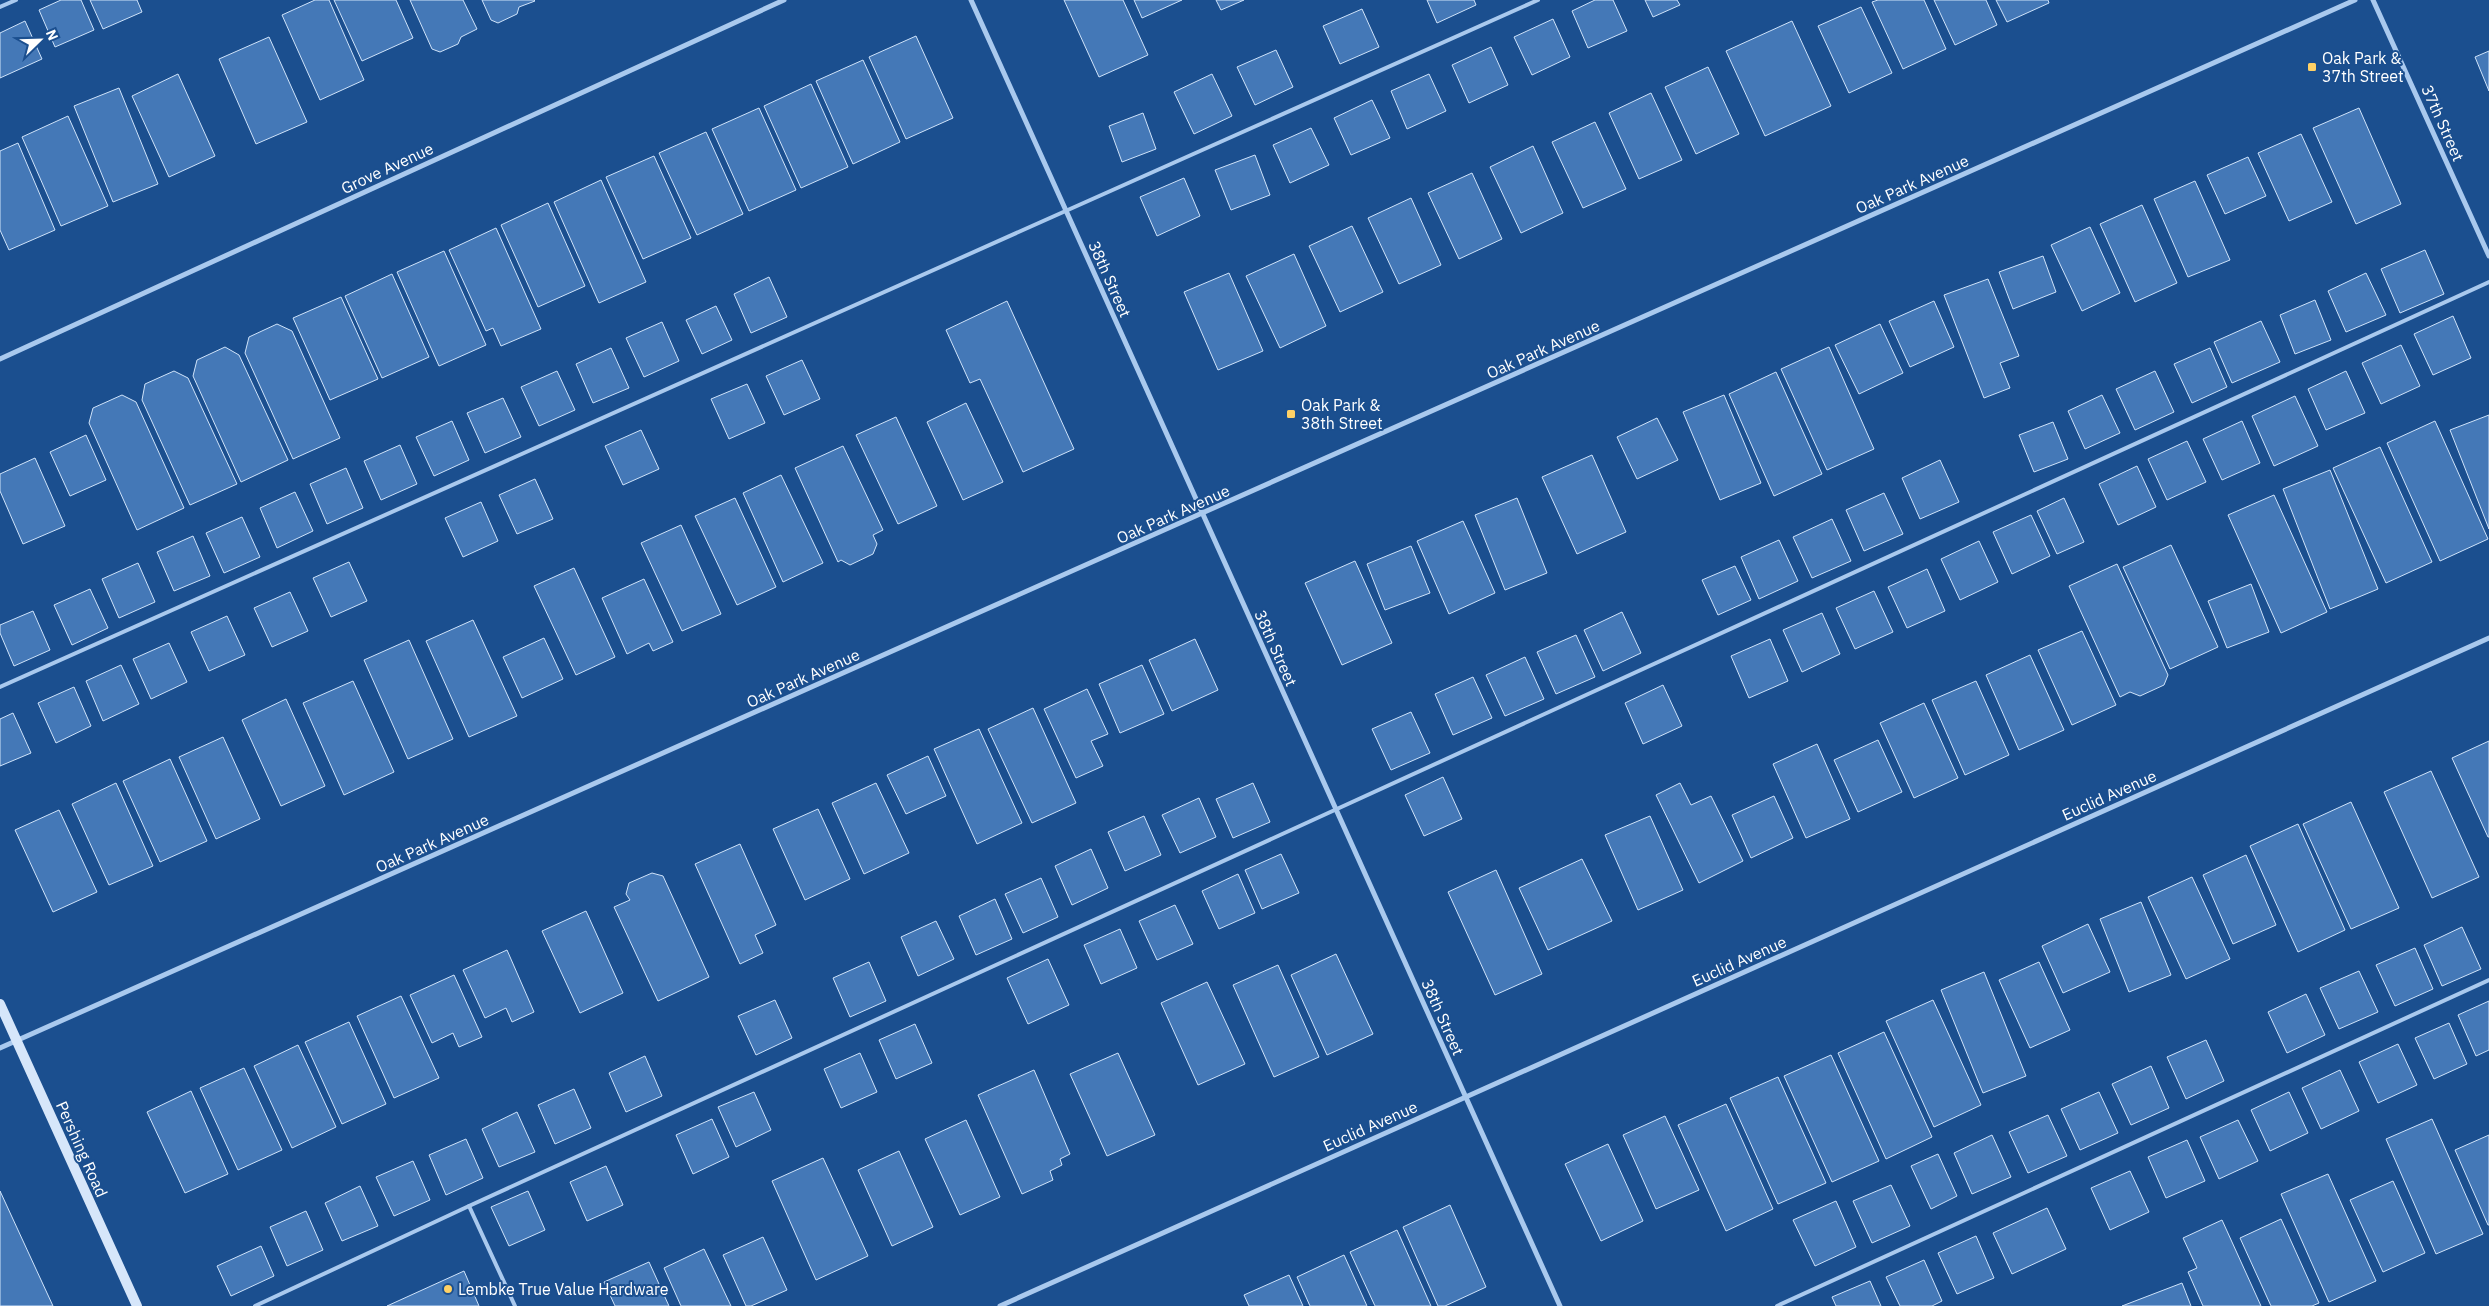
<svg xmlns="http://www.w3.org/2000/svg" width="2489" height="1306" font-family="'IBM Plex Sans',sans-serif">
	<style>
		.building { fill: #4478b7; stroke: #cfe3fa }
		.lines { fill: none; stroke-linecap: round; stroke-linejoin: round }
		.lane { stroke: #a9c9ee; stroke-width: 4 }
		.street { stroke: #a9c9ee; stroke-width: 5 }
		.secondary { stroke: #d6e6fa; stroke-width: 10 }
		.poi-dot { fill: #ffd166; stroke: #1b4f8f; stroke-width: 2 }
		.labels { text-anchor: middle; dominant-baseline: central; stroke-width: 4; stroke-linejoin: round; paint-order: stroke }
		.poi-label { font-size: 16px; fill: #fff; stroke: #1b4f8f; text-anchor: start }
		.street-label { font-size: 16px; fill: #fff; stroke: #1b4f8f }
	</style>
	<rect width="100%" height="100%" fill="#1b4f8f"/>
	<g class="building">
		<polygon points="61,0 81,0 94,30 55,47 39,10"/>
		<polygon points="90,0 137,0 142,12 103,29"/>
		<polygon points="315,0 329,0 364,80 320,100 282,15"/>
		<polygon points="334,0 396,0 413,38 362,61"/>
		<polygon points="410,0 463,0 477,29 461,37 458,44 440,52 432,49"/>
		<polygon points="482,0 534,0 535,1 519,7 517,14 498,23 491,20"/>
		<polygon points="1064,0 1123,0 1148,55 1099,77"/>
		<polygon points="1134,0 1182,0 1142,18"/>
		<polygon points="1216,0 1244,0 1221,10"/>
		<polygon points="1427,0 1474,0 1476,5 1437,23"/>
		<polygon points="1595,0 1613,0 1627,31 1588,48 1572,11"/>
		<polygon points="1645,0 1677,0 1680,5 1653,17"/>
		<polygon points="1878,0 1924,0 1946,49 1903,69 1872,2"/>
		<polygon points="1934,0 1986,0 1997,25 1955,45"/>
		<polygon points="1996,0 2048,0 2049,3 2007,22"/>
		<polygon points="1861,7 1892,73 1849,93 1818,26"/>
		<polygon points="1362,9 1379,47 1340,64 1323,26"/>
		<polygon points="1553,19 1570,57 1532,75 1514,37"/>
		<polygon points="25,21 42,59 0,78 0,33"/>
		<polygon points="1792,21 1831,106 1765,136 1726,51"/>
		<polygon points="916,36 953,118 906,139 869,57"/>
		<polygon points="269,37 307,122 256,144 219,59"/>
		<polygon points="1491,47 1508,85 1469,103 1452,65"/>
		<polygon points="1276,50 1293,87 1255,105 1237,67"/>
		<polygon points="2489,51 2489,91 2475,57"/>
		<polygon points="863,60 900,142 853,164 816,81"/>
		<polygon points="1708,67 1739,134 1696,154 1665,87"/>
		<polygon points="178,74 215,156 169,177 132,96"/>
		<polygon points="1212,74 1232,116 1194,134 1174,92"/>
		<polygon points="1429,74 1446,111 1407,129 1391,91"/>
		<polygon points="811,84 848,167 801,188 764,106"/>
		<polygon points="119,88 158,184 113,202 74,106"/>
		<polygon points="1651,93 1682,160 1639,179 1609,113"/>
		<polygon points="1372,100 1390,138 1351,155 1334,118"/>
		<polygon points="759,108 796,190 749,211 712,129"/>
		<polygon points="2359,108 2401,204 2356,224 2313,128"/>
		<polygon points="1143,113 1156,149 1122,162 1109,126"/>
		<polygon points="68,116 108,206 61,226 22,137"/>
		<polygon points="1595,122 1626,189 1583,208 1552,142"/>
		<polygon points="1311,128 1329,165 1290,183 1273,145"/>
		<polygon points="706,132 743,214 697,235 659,153"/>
		<polygon points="2301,134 2332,202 2289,221 2258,153"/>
		<polygon points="18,143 55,230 9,250 0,230 0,151"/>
		<polygon points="1533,146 1563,213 1521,233 1490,167"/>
		<polygon points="1255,155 1270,195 1231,210 1215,170"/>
		<polygon points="654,156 691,238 643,259 606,177"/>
		<polygon points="2248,157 2266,196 2225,214 2207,175"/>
		<polygon points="1472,173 1502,239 1459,259 1428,193"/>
		<polygon points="1184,178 1200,216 1157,236 1140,197"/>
		<polygon points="601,180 646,282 599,303 554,202"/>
		<polygon points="2195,181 2230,260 2188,277 2154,199"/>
		<polygon points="1411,198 1441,265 1399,284 1368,218"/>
		<polygon points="548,203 585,286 538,307 501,225"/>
		<polygon points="2142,205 2177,283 2135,302 2100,224"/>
		<polygon points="1352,226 1383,292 1340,312 1309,246"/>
		<polygon points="2090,227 2120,293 2082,311 2051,245"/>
		<polygon points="496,228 541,329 501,346 493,328 486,331 449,250"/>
		<polygon points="2425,250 2444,294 2400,313 2381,269"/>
		<polygon points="444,251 486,345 439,366 397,272"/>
		<polygon points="1294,254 1326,326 1280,348 1246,276"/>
		<polygon points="2043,256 2056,292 2013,309 1999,272"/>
		<polygon points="1229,273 1263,351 1218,370 1184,292"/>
		<polygon points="2366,273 2386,315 2346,332 2328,291"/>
		<polygon points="392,274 429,357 382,378 345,296"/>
		<polygon points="769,277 787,317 751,333 734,294"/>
		<polygon points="1988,279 2019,356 2000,363 2010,388 1984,398 1944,295"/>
		<polygon points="341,297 378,379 330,400 293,318"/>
		<polygon points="2315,300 2331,340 2295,354 2280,315"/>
		<polygon points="1007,301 1074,449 1023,472 980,379 970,383 946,330"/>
		<polygon points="1934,301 1954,347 1910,367 1889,321"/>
		<polygon points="716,306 732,340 702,354 686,320"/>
		<polygon points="2453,316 2471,358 2433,375 2414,334"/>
		<polygon points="2261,321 2280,362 2232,383 2214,342"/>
		<polygon points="662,322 679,361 644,377 626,338"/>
		<polygon points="277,324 292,331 340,438 293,459 245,353 249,337"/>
		<polygon points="1880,324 1903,373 1859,394 1835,345"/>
		<polygon points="2401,345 2420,386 2381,404 2362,363"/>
		<polygon points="225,347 239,355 288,460 241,482 193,376 197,360"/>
		<polygon points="1829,347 1874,449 1827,470 1781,369"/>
		<polygon points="611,348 629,388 593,403 576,364"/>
		<polygon points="2210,348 2227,387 2192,403 2174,364"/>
		<polygon points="802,360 820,399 784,415 766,376"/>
		<polygon points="174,371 188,378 237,484 190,505 142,400 145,384"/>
		<polygon points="557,371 575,410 539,426 521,387"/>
		<polygon points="2155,371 2174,412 2135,430 2116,389"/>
		<polygon points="2346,371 2365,413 2326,430 2308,389"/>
		<polygon points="1776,372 1822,474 1774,496 1729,394"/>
		<polygon points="747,384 765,423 729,439 711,399"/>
		<polygon points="122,395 136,402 184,508 137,530 89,423 93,408"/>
		<polygon points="1724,395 1761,483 1720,500 1683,412"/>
		<polygon points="2102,395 2120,433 2085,449 2068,411"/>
		<polygon points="2295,396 2318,446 2274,466 2252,416"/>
		<polygon points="503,398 521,437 485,453 467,413"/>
		<polygon points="966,403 1003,482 963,500 927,422"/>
		<polygon points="2489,415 2489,529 2450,430"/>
		<polygon points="896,417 937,506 898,524 856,435"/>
		<polygon points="1657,418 1678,460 1637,479 1617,437"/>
		<polygon points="452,421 469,460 434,476 416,437"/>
		<polygon points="2242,421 2260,463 2222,480 2203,439"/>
		<polygon points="2435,421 2488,539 2440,561 2387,443"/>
		<polygon points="2053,422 2068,459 2034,472 2019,435"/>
		<polygon points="641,430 659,469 623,485 605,446"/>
		<polygon points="86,435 106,480 70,496 50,452"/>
		<polygon points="2187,441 2206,482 2167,500 2148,459"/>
		<polygon points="400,445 417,484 381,500 364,461"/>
		<polygon points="843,446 883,530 873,535 877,544 873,554 850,565 841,560 838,562 795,468"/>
		<polygon points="2380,447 2432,562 2386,583 2333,468"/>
		<polygon points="1592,455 1626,532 1577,554 1542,477"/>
		<polygon points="35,458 65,526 23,544 0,491 0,474"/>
		<polygon points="1940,460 1959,502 1920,519 1902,478"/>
		<polygon points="2137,466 2156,507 2118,525 2099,484"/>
		<polygon points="346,468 363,508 327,524 310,484"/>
		<polygon points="2330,470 2378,589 2330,609 2283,489"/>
		<polygon points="781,475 823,563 783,582 743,493"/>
		<polygon points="535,479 553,519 517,534 499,495"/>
		<polygon points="295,492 313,531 277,548 260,508"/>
		<polygon points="1884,493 1903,534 1864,551 1846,510"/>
		<polygon points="2274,495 2327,612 2281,633 2228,515"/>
		<polygon points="735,498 776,587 737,605 695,516"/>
		<polygon points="1517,498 1547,573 1505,590 1475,515"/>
		<polygon points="2064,498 2084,542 2057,554 2037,511"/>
		<polygon points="481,502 498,541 463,557 445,518"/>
		<polygon points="2031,515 2050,556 2012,574 1993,532"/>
		<polygon points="242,517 260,557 224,573 206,533"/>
		<polygon points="1832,519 1851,561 1812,578 1793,537"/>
		<polygon points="1463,521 1495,593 1449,614 1417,541"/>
		<polygon points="681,525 721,614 682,631 641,543"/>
		<polygon points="193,536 210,576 174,591 157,552"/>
		<polygon points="1779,540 1798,581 1759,599 1741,557"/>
		<polygon points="1979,541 1998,582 1960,600 1941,559"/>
		<polygon points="2171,545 2218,647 2170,669 2123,567"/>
		<polygon points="1411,546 1430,593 1385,610 1367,564"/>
		<polygon points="1355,561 1392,643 1342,665 1305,583"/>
		<polygon points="349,562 367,601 331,617 313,578"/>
		<polygon points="138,563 155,602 119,618 102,579"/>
		<polygon points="2117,564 2168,675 2164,685 2140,696 2130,692 2120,697 2069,586"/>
		<polygon points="1735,566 1751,600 1718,615 1702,580"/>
		<polygon points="574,568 615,657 576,675 534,586"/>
		<polygon points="1927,569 1945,611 1907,628 1888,587"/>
		<polygon points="644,579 673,642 653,651 649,643 627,654 602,598"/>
		<polygon points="2251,584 2269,632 2227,648 2208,601"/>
		<polygon points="90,589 108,628 72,645 54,605"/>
		<polygon points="1874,591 1893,632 1855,649 1836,608"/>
		<polygon points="290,592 308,631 272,647 254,608"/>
		<polygon points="33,611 50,650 14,666 0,633 0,625"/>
		<polygon points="1622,612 1641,653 1603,671 1584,630"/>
		<polygon points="1822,613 1840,654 1802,672 1783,630"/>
		<polygon points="227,616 245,655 209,671 191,632"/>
		<polygon points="473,620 517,716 469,737 426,641"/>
		<polygon points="2082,631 2116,705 2072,725 2038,650"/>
		<polygon points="1576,635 1595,677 1556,694 1537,652"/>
		<polygon points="544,638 563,679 522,698 503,657"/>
		<polygon points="1195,639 1218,690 1172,711 1149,660"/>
		<polygon points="1770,639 1788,681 1749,698 1731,656"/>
		<polygon points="409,640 453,739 408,759 364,660"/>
		<polygon points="169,643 187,682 151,699 133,659"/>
		<polygon points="2030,655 2064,730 2019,750 1986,675"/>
		<polygon points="1525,657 1544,699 1505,716 1486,675"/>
		<polygon points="121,665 139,704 103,721 86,681"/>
		<polygon points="1142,665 1164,714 1120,733 1099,684"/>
		<polygon points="1473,677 1492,718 1453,735 1435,694"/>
		<polygon points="353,681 394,772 344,795 303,703"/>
		<polygon points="1976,681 2009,755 1965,775 1932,700"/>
		<polygon points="1663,685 1682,726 1643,744 1625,703"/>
		<polygon points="74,687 91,726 56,743 38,703"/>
		<polygon points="1087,689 1108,734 1091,741 1103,766 1076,778 1044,709"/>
		<polygon points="286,699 325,786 281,806 242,720"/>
		<polygon points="1924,703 1958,778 1914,798 1880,723"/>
		<polygon points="1033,708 1076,803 1032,823 988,729"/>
		<polygon points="1411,712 1430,753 1391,770 1372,729"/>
		<polygon points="13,713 31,753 0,766 0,719"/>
		<polygon points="979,729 1022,823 977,844 934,749"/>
		<polygon points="223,737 260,819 216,839 179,757"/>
		<polygon points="1878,740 1902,792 1858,812 1834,760"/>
		<polygon points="2489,741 2489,837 2488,837 2452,758"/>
		<polygon points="1817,744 1850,819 1806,838 1773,764"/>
		<polygon points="928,756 946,796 906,814 887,775"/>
		<polygon points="170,759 207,841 160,862 123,781"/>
		<polygon points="2431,771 2479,877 2432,898 2384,792"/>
		<polygon points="1443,777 1462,819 1424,836 1405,795"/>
		<polygon points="116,783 153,866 109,885 72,804"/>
		<polygon points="876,783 909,853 864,874 832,803"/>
		<polygon points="1253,783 1270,822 1233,838 1216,799"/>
		<polygon points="1680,783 1691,805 1711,796 1743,861 1699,883 1656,795"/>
		<polygon points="1774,796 1793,838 1751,858 1732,815"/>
		<polygon points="1199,798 1216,837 1180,853 1162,815"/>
		<polygon points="2351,802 2399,908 2351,929 2303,824"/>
		<polygon points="818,809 850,879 805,900 773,829"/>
		<polygon points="59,810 97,892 53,912 15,830"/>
		<polygon points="1144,816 1161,855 1125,871 1108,832"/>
		<polygon points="1650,816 1683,890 1638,910 1605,835"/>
		<polygon points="2298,824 2345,930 2298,952 2250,846"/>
		<polygon points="740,844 776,925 755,935 763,953 740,964 695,864"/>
		<polygon points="1091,849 1108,888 1072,905 1055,866"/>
		<polygon points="1281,854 1299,893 1262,909 1245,870"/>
		<polygon points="2246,855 2276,925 2233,944 2203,875"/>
		<polygon points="1582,859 1612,921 1548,950 1519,888"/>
		<polygon points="1496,870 1542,974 1495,995 1448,892"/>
		<polygon points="652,873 663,876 709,977 658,1001 614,907 630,900 626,894 629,883"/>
		<polygon points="1238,874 1255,913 1219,929 1202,891"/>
		<polygon points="2192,877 2230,959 2186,979 2148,897"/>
		<polygon points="1041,878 1058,917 1023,933 1005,894"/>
		<polygon points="995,899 1012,939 976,955 959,916"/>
		<polygon points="2141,902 2171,975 2129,992 2100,919"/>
		<polygon points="1175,905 1193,944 1157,960 1139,921"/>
		<polygon points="586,911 623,993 580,1013 542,931"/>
		<polygon points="936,921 954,959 918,976 901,937"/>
		<polygon points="2088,924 2110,972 2063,993 2042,946"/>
		<polygon points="2462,927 2481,969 2442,986 2424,945"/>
		<polygon points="1120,929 1137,968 1101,984 1084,945"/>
		<polygon points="2415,948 2433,989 2395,1006 2376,965"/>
		<polygon points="507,950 534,1012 512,1022 506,1008 485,1018 463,970"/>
		<polygon points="1336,954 1373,1034 1327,1055 1291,975"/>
		<polygon points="1048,959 1069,1005 1028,1024 1007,978"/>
		<polygon points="869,962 886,1001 850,1017 833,978"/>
		<polygon points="2039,962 2070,1030 2030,1048 1999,980"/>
		<polygon points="1278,965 1319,1057 1274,1077 1233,985"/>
		<polygon points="2359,971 2378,1012 2339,1029 2320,988"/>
		<polygon points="1984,972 2026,1076 1983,1093 1941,990"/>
		<polygon points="454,975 482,1037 459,1047 453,1033 432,1043 410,995"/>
		<polygon points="1207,982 1245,1064 1198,1085 1161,1003"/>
		<polygon points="2306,994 2325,1035 2287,1053 2268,1012"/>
		<polygon points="401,996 439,1078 394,1098 357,1016"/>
		<polygon points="775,1000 792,1038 756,1055 738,1016"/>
		<polygon points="1933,1000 1981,1105 1934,1127 1886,1021"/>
		<polygon points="2489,1001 2489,1050 2476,1056 2458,1015"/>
		<polygon points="349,1022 386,1104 342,1124 305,1042"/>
		<polygon points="2449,1023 2467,1064 2434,1079 2415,1038"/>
		<polygon points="915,1024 932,1063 896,1079 879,1040"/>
		<polygon points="1884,1032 1932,1137 1886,1159 1838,1053"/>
		<polygon points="2206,1040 2224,1081 2186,1099 2167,1057"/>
		<polygon points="2398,1044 2417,1085 2378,1103 2359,1062"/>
		<polygon points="298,1045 336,1127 292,1148 254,1066"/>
		<polygon points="860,1053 877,1092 841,1108 824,1069"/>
		<polygon points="1118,1053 1155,1135 1107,1156 1070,1074"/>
		<polygon points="1831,1055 1879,1161 1832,1182 1784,1076"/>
		<polygon points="645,1056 662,1096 626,1112 609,1073"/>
		<polygon points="2151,1066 2169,1108 2131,1125 2112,1084"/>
		<polygon points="244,1068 282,1150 238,1170 200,1088"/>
		<polygon points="1034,1070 1070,1154 1060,1159 1062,1165 1050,1171 1053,1180 1022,1194 978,1095"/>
		<polygon points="2340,1070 2359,1111 2321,1129 2302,1088"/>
		<polygon points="1778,1077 1826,1183 1778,1204 1730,1098"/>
		<polygon points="574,1089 591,1128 555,1144 538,1105"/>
		<polygon points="191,1091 228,1174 185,1193 147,1112"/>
		<polygon points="754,1092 771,1130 736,1147 718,1107"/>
		<polygon points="2099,1092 2118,1133 2080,1150 2061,1109"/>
		<polygon points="2289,1092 2308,1133 2270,1151 2251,1110"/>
		<polygon points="1726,1104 1773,1209 1726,1231 1678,1125"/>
		<polygon points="517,1112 535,1152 499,1167 482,1129"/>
		<polygon points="2048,1115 2067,1156 2028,1173 2009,1132"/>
		<polygon points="1665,1116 1699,1190 1656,1209 1623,1135"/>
		<polygon points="712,1119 729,1157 693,1174 676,1135"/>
		<polygon points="2432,1119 2483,1234 2436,1254 2386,1139"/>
		<polygon points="966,1120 1000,1197 960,1215 925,1139"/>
		<polygon points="2238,1120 2258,1161 2219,1179 2200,1137"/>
		<polygon points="1992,1135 2011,1177 1972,1194 1954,1153"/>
		<polygon points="2489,1135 2489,1225 2488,1225 2455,1150"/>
		<polygon points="466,1139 483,1178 446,1195 429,1155"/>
		<polygon points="2187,1140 2205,1181 2166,1198 2148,1157"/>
		<polygon points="1608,1144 1643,1221 1601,1241 1565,1164"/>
		<polygon points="899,1151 933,1227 892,1246 858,1170"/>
		<polygon points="1938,1154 1957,1196 1931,1209 1911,1166"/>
		<polygon points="823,1158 868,1256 816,1280 772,1181"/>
		<polygon points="413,1161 430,1200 394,1216 376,1177"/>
		<polygon points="606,1166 623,1205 587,1221 570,1182"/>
		<polygon points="2130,1171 2149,1212 2110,1230 2091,1188"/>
		<polygon points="2328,1174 2376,1281 2329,1302 2281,1194"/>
		<polygon points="2393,1181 2425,1253 2383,1272 2350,1200"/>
		<polygon points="1891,1185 1910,1226 1872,1243 1853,1201"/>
		<polygon points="360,1186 378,1226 342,1241 325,1203"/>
		<polygon points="0,1191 53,1306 0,1306"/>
		<polygon points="528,1191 545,1230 509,1246 491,1207"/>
		<polygon points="1836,1201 1856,1247 1815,1266 1793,1220"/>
		<polygon points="1450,1205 1486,1287 1445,1306 1438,1306 1403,1227"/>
		<polygon points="2047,1208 2066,1249 2012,1274 1993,1233"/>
		<polygon points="306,1211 323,1250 287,1266 270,1227"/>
		<polygon points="2281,1219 2319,1303 2312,1306 2271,1306 2240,1238"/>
		<polygon points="2222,1220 2261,1306 2203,1306 2188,1272 2197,1268 2183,1238"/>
		<polygon points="1397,1230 1431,1306 1375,1306 1350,1252"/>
		<polygon points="1976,1236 1994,1278 1957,1294 1938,1253"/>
		<polygon points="763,1237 787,1290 751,1306 746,1306 723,1255"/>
		<polygon points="261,1246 274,1276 231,1296 217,1266"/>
		<polygon points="704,1249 731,1306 681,1306 664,1268"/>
		<polygon points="1344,1255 1367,1306 1310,1306 1297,1277"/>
		<polygon points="1924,1260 1942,1301 1932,1306 1900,1306 1886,1277"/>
		<polygon points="649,1262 669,1306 615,1306 604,1282"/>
		<polygon points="464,1271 479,1306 387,1306"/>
		<polygon points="1289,1275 1303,1306 1249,1306 1244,1295"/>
		<polygon points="1870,1281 1881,1306 1836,1306 1832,1297"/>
		<polygon points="2182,1283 2191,1306 2122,1306"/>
	</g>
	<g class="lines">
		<g class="lane">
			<polyline points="0,7 16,0"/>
			<polyline points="0,687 1538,0"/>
			<polyline points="469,1206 515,1306"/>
			<polyline points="255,1306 469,1206 2489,282"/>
			<polyline points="1777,1306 2489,980"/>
		</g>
		<g class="street">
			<polyline points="971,0 1560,1306"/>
			<polyline points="2373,0 2489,256"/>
			<polyline points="0,359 784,0"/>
			<polyline points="0,1048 2355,0"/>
			<polyline points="1000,1306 2489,638"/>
		</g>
		<polyline class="secondary" points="0,1004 137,1306"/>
	</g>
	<g class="poi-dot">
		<rect x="2307" y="62" width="10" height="10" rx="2.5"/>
		<rect x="1286" y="409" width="10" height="10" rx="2.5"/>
		<circle cx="448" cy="1289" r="5"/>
	</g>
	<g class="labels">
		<g class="poi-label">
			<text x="2322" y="58">Oak Park &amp;<tspan x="2322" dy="18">37th Street</tspan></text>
			<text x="1301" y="405">Oak Park &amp;<tspan x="1301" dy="18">38th Street</tspan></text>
			<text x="458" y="1289">Lembke True Value Hardware</text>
		</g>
		<g class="street-label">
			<text transform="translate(2443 123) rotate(66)">37th Street</text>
			<text transform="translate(387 168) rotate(-25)">Grove Avenue</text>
			<text transform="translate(1912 184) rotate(-24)">Oak Park Avenue</text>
			<text transform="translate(1110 279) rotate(66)">38th Street</text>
			<text transform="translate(1543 349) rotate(-24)">Oak Park Avenue</text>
			<text transform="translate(1173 514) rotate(-24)">Oak Park Avenue</text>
			<text transform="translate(1276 648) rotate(66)">38th Street</text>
			<text transform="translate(803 678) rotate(-24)">Oak Park Avenue</text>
			<text transform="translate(2109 795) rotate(-24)">Euclid Avenue</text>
			<text transform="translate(432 843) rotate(-24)">Oak Park Avenue</text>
			<text transform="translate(1739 961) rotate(-24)">Euclid Avenue</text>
			<text transform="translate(1443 1017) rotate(66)">38th Street</text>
			<text transform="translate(1370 1126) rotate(-24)">Euclid Avenue</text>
			<text transform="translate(82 1149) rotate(66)">Pershing Road</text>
		</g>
	</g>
	<g transform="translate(40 40) rotate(67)" stroke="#1b4f8f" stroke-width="4" paint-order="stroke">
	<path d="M0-4L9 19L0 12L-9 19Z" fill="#ffffff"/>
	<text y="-8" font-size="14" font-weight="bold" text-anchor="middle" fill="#ffffff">N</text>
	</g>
</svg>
